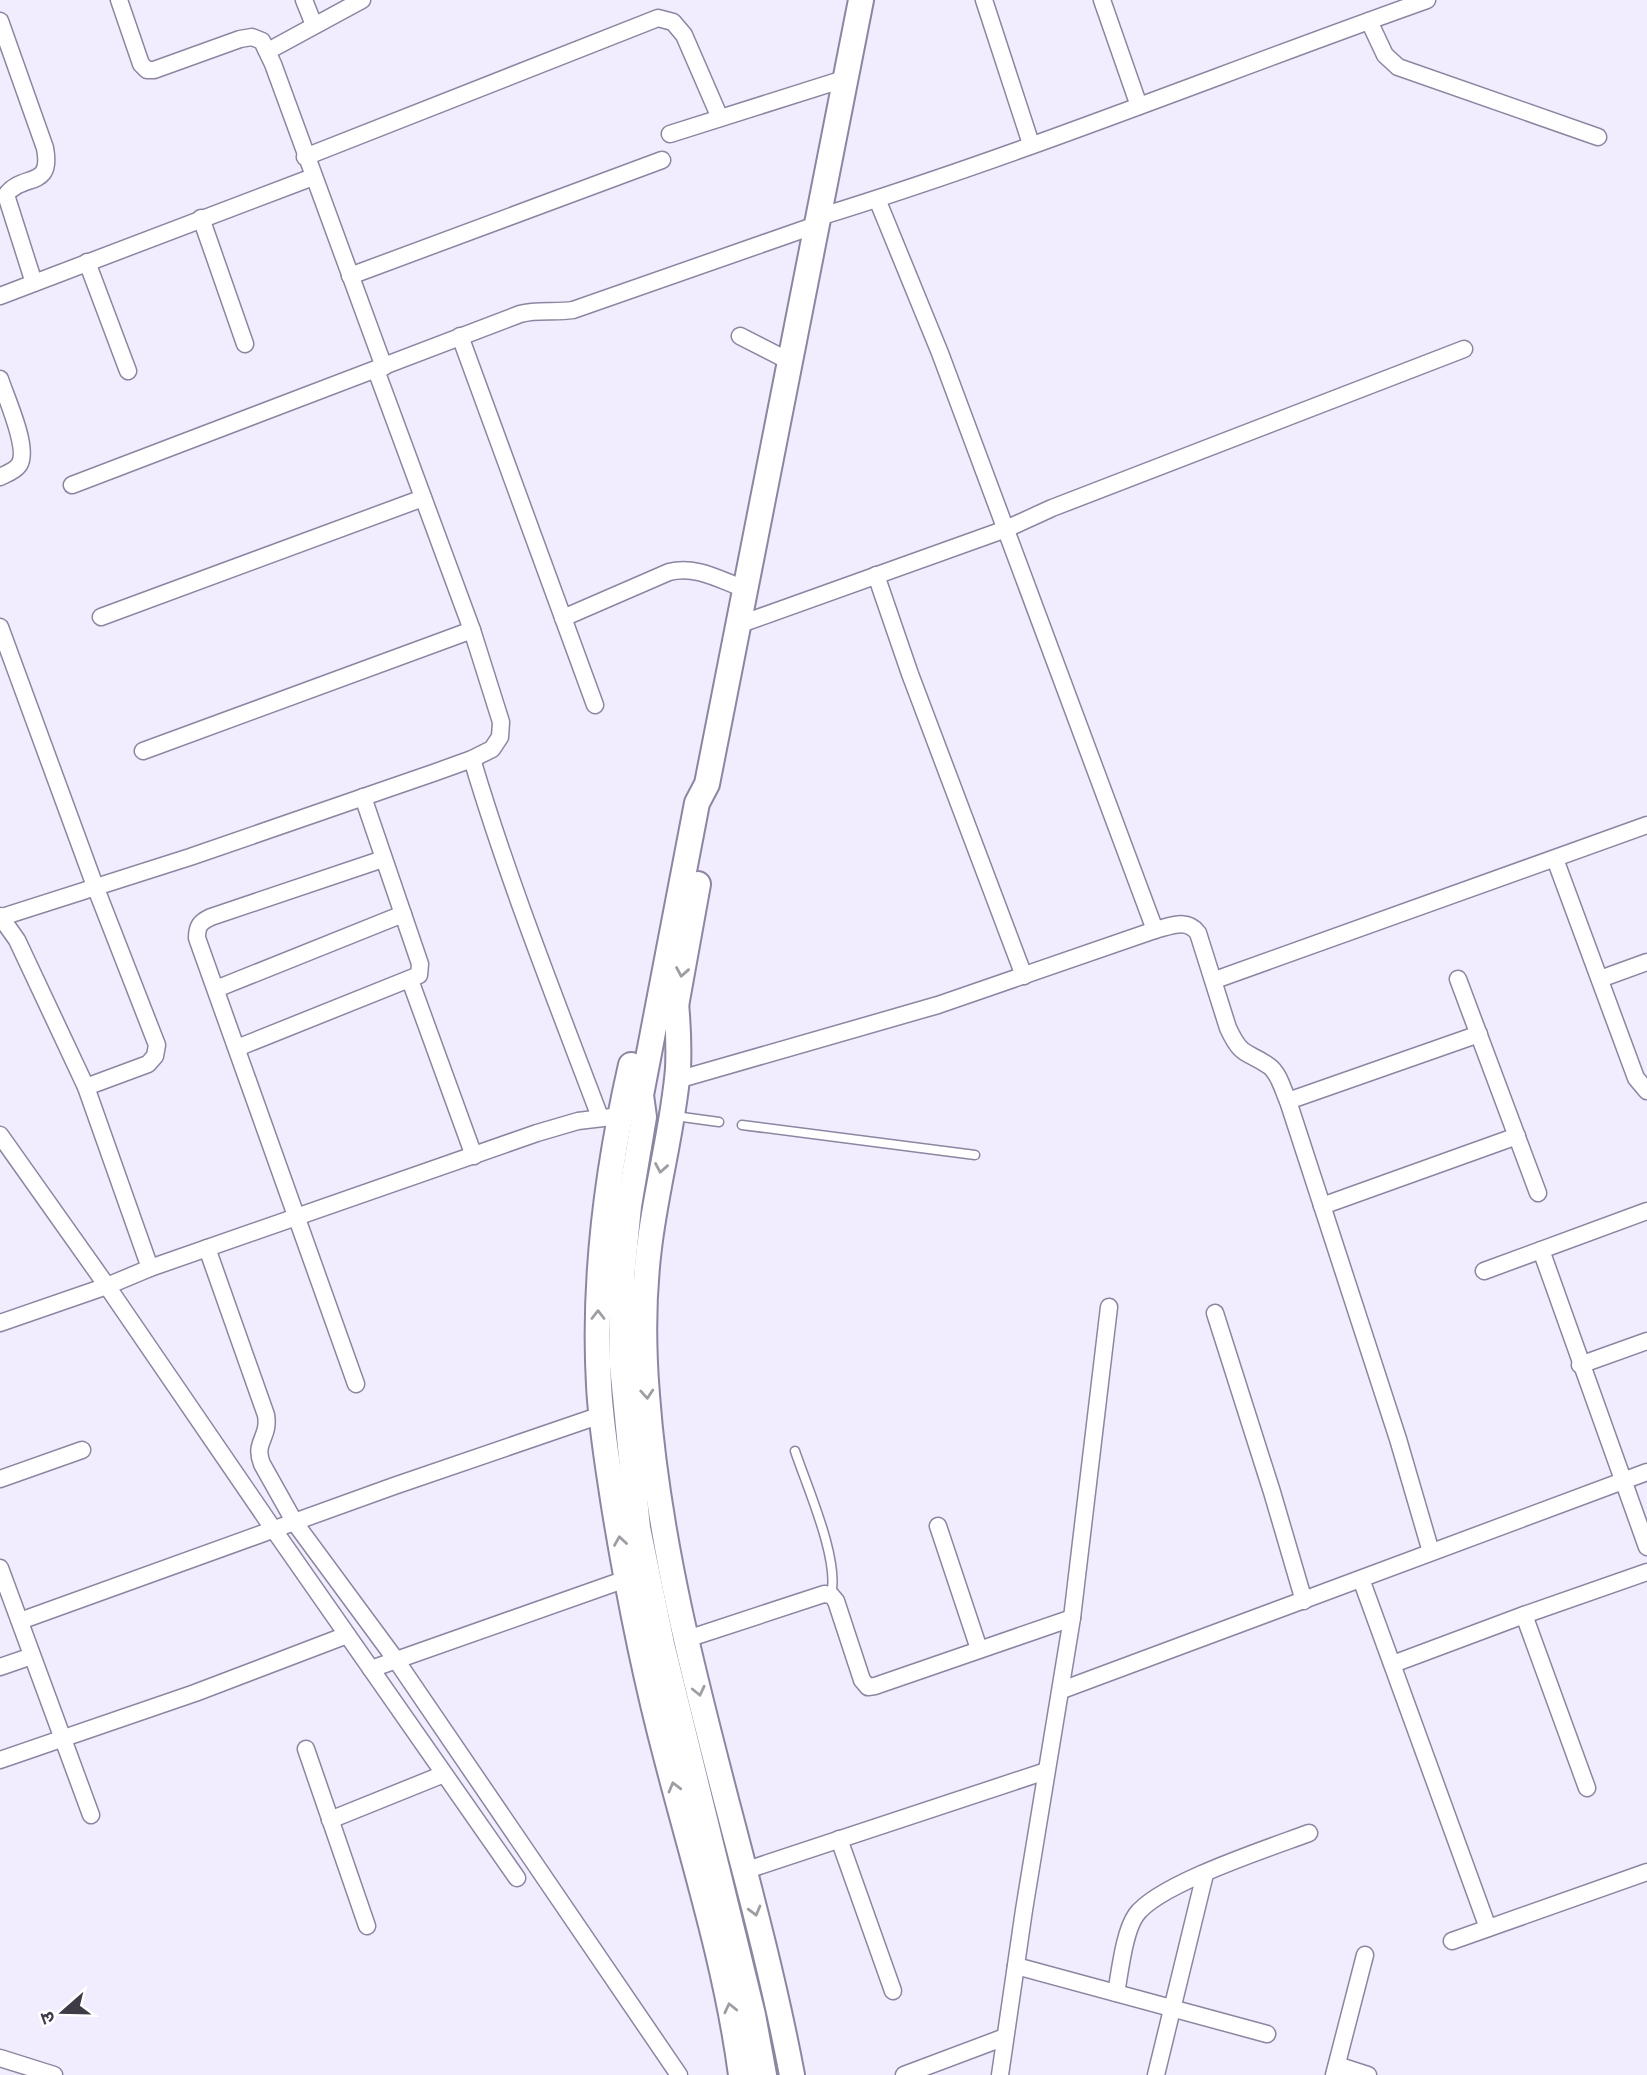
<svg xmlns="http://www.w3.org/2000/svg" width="1647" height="2075" font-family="Manrope,'Noto Sans Devanagari',sans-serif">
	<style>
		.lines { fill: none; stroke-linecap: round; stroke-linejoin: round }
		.service-casing { stroke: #8d85a1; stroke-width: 11 }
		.minor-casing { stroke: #8d85a1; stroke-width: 19 }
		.primary-casing { stroke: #8d85a1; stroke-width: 28 }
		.service { stroke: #fff; stroke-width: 8 }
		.minor { stroke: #fff; stroke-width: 16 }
		.primary { stroke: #fff; stroke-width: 24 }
		.oneway { stroke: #9e9da3 }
	</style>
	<rect width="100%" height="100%" fill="#f1ecfe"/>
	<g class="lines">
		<defs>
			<g id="service">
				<polyline points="675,1116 719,1122"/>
				<polyline points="742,1125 975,1155"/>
				<path d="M795,1451C807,1487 840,1560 831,1595"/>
			</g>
			<g id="minor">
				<polyline points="119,0 141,64 147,70 154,70 240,39 252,37 262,41 273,64 384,367"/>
				<polyline points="304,0 314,25"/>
				<polyline points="984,0 1031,144"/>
				<polyline points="1102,0 1139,106"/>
				<path d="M0,21L45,148C53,190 23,172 6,195L34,283"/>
				<polyline points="1369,21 1385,55 1398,67 1598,137"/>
				<polyline points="268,51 362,0"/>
				<polyline points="670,134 844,79"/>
				<polyline points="305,157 658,18 673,22 684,35 720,118"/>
				<polyline points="877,199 940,353 1155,930"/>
				<path d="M819,217C1024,154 1224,72 1427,0"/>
				<polyline points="201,218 245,344"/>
				<polyline points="87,262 128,371"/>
				<polyline points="350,276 662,160"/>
				<polyline points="0,296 313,177"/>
				<polyline points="460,336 595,705"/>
				<polyline points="740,336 789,361"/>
				<path d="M0,379C6,398 30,449 19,465C15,471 6,474 0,477"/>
				<path d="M72,485L520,314C538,309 555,313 573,310L816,225"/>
				<polyline points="876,575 910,674 1024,976"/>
				<polyline points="101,617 423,498"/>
				<path d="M563,618L669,572C696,565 720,580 745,589"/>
				<polyline points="738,625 1006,529 1052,508 1464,349"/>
				<polyline points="0,627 95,886 157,1045 155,1056 148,1064 86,1087"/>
				<polyline points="143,751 472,630"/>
				<path d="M472,759C508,880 555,998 600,1117"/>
				<polyline points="1555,859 1636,1078 1647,1091"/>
				<polyline points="0,916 17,940 86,1087 150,1268"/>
				<polyline points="2,917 190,857 436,772 472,759 492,749 500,737 501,722 472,630 376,370"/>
				<polyline points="1458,979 1538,1193"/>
				<polyline points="1600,979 1647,962"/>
				<polyline points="410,980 474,1156"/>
				<polyline points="1215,980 1647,825"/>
				<polyline points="216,989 403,914"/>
				<polyline points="237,1048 419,975 420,964 363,797"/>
				<path d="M677,1080L938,1005L1155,930C1171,926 1187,918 1198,933L1228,1028C1242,1058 1246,1050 1269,1066C1279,1073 1283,1090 1288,1101L1398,1439L1431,1552"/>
				<polyline points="1288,1101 1479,1034"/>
				<polyline points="0,1135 107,1286 274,1530 517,1878"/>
				<polyline points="1322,1206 1517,1136"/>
				<path d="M207,1248L266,1415C270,1438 253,1442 262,1464L295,1523L396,1660L679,2075"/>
				<polyline points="1541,1250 1647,1547"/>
				<polyline points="1484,1271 1647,1211"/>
				<polyline points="1215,1313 1272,1492 1304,1601"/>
				<polyline points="0,1323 107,1286 150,1268 537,1133 578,1121 620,1116"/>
				<polyline points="1580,1365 1647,1341"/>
				<path d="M356,1384L197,938C197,926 200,922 211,917L383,859"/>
				<polyline points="0,1479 82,1450"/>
				<polyline points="938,1526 979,1649"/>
				<polyline points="0,1568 91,1815"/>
				<polyline points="1361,1579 1488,1928"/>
				<polyline points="1524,1615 1587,1788"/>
				<polyline points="20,1621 394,1486 601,1415"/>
				<polyline points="687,1639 824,1594 831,1595 836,1601 862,1680 868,1687 875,1686 1072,1618"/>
				<polyline points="1393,1664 1524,1615 1647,1572"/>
				<polyline points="0,1667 32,1656"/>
				<polyline points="371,1669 626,1579"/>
				<polyline points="1062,1690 1647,1472"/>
				<polyline points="306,1749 367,1926"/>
				<polyline points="0,1760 195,1693 347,1635"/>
				<polyline points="330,1820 444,1774"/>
				<polyline points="839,1839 893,1991"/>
				<polyline points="744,1871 1046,1771"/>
				<polyline points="1452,1941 1647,1872"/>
				<polyline points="1016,1966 1267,2034"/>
				<path d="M1116,1993C1120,1972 1124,1932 1136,1915C1158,1884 1269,1848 1309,1833"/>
				<polyline points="0,2058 54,2075"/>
				<polyline points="1337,2065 1368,2075"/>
				<polyline points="904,2075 1005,2037"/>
				<polyline points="1000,2075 1024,1910 1072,1618 1109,1307"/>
				<polyline points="1156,2075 1205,1874"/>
				<polyline points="1334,2075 1365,1955"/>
			</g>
			<g id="primary">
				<path d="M676,1003C678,1025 679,1047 678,1069C673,1129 656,1188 649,1248C643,1296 643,1346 647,1395C664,1627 749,1848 792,2075"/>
				<polyline points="674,1017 698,884"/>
				<path d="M631,1065C607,1170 593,1278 599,1385C601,1426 608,1466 614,1506C628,1592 645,1677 667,1760C694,1864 727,1968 741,2075"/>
				<polyline points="764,2075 753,2015 662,1644 638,1528 622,1365 622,1277 629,1206 644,1117 641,1095 697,803 707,784 861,0"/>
			</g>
		</defs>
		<use href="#service" class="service-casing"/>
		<use href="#minor" class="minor-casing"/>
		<use href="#primary" class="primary-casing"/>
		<use href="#service" class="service"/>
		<use href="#minor" class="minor"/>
		<use href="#primary" class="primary"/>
	</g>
	<defs><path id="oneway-chevron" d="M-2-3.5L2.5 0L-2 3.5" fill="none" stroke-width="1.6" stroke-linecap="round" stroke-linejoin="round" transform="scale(1.75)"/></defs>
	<g class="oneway">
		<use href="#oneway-chevron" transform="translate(682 972) rotate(100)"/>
		<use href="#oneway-chevron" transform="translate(661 1168) rotate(100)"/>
		<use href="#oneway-chevron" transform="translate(598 1315) rotate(-90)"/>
		<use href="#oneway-chevron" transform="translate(647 1394) rotate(86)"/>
		<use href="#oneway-chevron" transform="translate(620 1541) rotate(-99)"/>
		<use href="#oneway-chevron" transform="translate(699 1691) rotate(77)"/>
		<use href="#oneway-chevron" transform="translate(674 1787) rotate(-105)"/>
		<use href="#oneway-chevron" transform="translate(755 1911) rotate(75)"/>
		<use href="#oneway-chevron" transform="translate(730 2008) rotate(-103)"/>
	</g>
	<g transform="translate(63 2012) rotate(250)" stroke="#ffffff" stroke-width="5" paint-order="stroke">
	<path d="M0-5L12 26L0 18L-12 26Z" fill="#3e3b47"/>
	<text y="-10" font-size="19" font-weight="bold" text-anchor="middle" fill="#3e3b47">उ</text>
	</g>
</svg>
